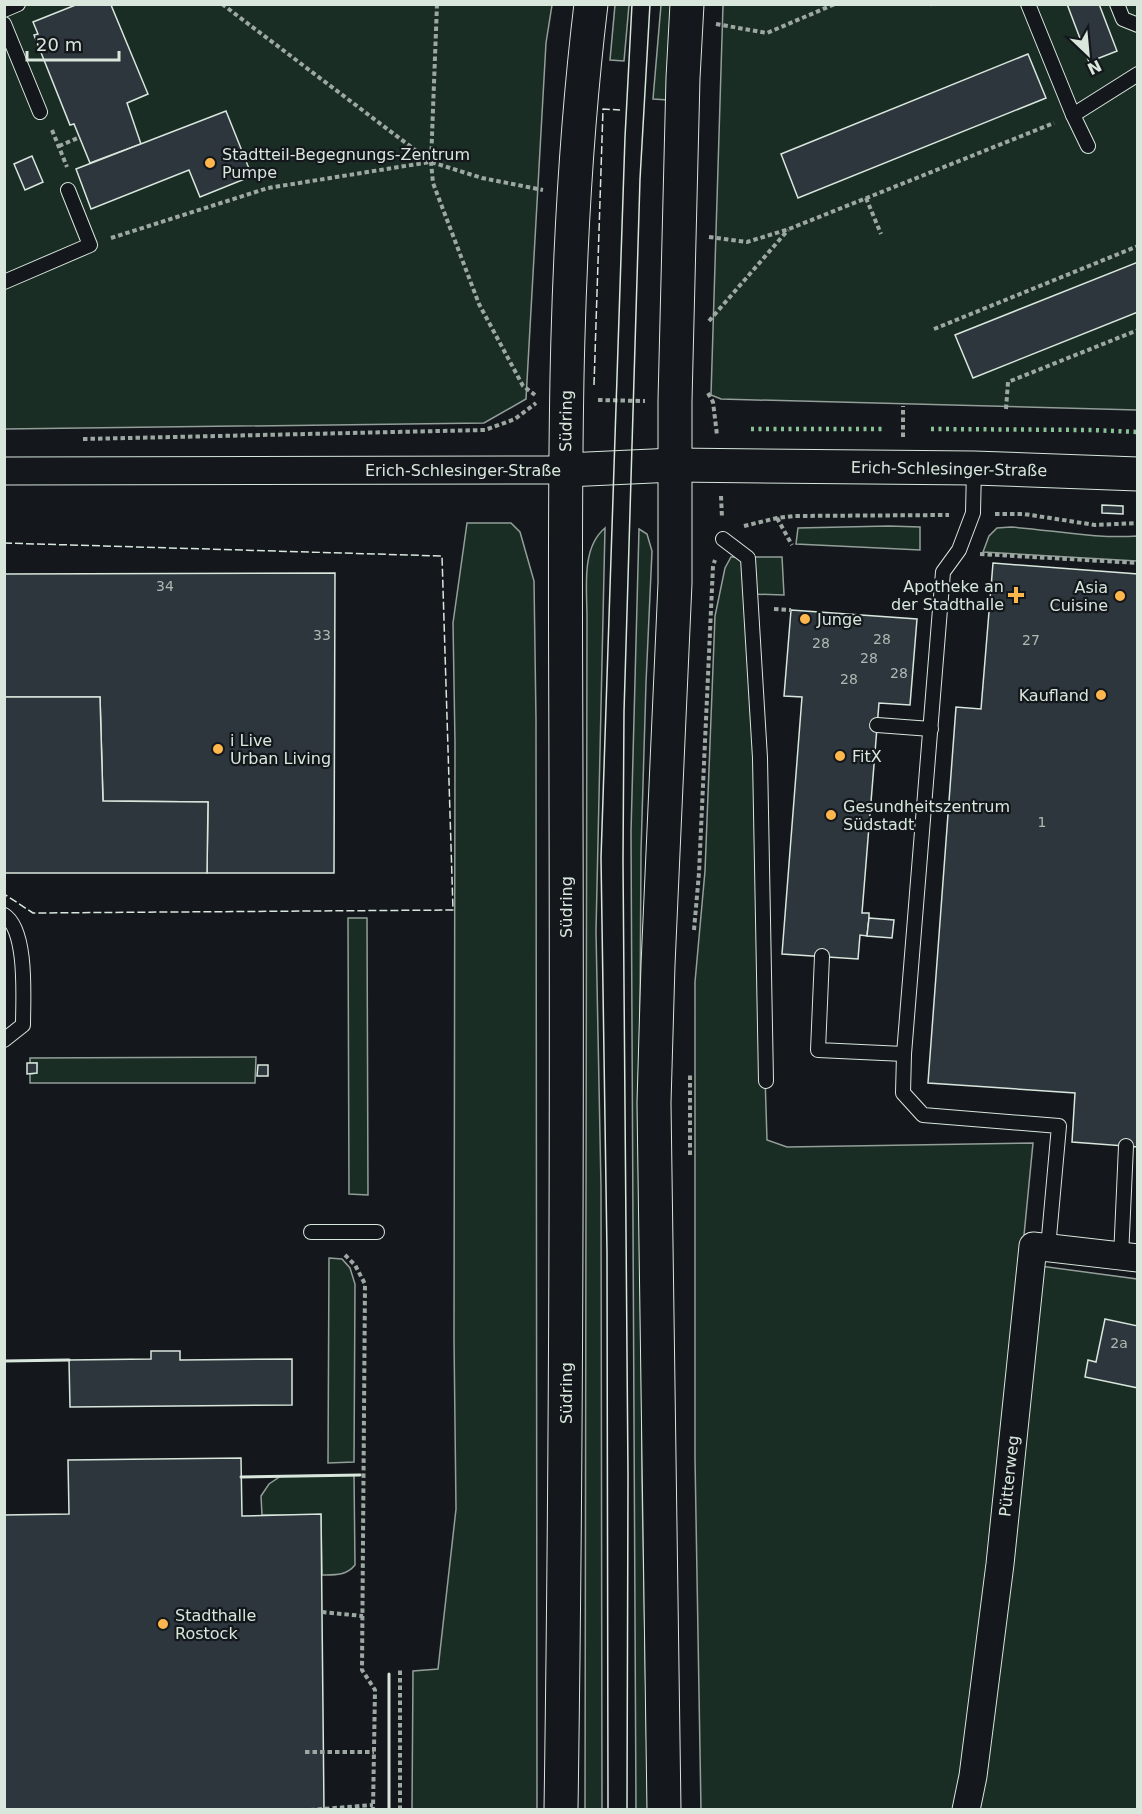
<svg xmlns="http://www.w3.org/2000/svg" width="1142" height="1814" font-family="'DejaVu Sans',sans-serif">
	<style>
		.green { fill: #1a2d24; stroke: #939e99; stroke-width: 1.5 }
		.building { fill: #2c363c; stroke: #d8e6dc; stroke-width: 1.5 }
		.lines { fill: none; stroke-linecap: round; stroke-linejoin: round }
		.service-casing { stroke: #d8e6dc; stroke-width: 16 }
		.minor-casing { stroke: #d8e6dc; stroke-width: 29 }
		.tertiary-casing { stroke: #d8e6dc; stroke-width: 35 }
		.primary-casing { stroke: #d8e6dc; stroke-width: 35 }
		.path { stroke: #9da8a2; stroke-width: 4; stroke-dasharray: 4.5 3; stroke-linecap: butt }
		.service { stroke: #14181c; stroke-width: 14 }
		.minor { stroke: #14181c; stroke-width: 27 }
		.tertiary { stroke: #14181c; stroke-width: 33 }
		.primary { stroke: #14181c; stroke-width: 33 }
		.tram { stroke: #d8e6dc; stroke-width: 1.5 }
		.hedge { stroke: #8ac095; stroke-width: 4.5; stroke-dasharray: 3 4.5; stroke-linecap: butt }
		.fence { stroke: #d8e6dc; stroke-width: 1.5; stroke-dasharray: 8 3; stroke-linecap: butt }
		.wall { stroke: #d8e6dc; stroke-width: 3 }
		.poi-dot { fill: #ffb74d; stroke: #14181c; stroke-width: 2 }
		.labels { text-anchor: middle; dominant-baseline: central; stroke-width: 4.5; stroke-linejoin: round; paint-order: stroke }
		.number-label { font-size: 14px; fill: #adbab4 }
		.poi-label { font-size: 16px; fill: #d8e6dc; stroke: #14181c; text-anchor: start }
		.street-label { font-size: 16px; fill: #d8e6dc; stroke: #14181c }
	</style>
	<rect width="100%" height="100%" fill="#14181c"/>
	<g class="green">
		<polygon points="4,5 552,5 546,43 526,399 484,423 5,429"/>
		<polygon points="615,5 629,5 624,61 610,60"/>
		<polygon points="661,5 675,5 668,100 653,99"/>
		<polygon points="723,5 1137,5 1137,410 721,399 711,395"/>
		<polygon points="467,523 511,523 520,532 534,581 536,720 537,1809 412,1809 413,1671 438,1669 456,1509 454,1339 455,743 453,623"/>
		<polygon points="889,526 920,527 920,550 796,544 798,528"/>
		<path d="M1011,527C1053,530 1095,539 1137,536V561L983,552L989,536L997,528Z"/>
		<path d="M605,528L596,931L601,1187L602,1809L585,1810L587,617C587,588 581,548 605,528Z"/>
		<polygon points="639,529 647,534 652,551 646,683 641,852 640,1017 642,1480 648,1809 636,1810 631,832"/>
		<polygon points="731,557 782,557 784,595 750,594 767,1140 787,1147 1033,1143 992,1563 958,1809 701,1810 695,1458 695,982 705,871 715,616 725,568"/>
		<polygon points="348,918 367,918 368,1195 349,1194"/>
		<polygon points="256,1057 255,1083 30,1083 30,1074 36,1073 37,1063 30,1063 30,1058"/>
		<polygon points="329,1258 342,1259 350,1268 355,1284 354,1462 328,1463"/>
		<polygon points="1040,1266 1137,1279 1137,1809 978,1810"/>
		<path d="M354,1475L355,1565C346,1576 335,1575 322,1575L321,1515H262L261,1496L269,1484L281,1476Z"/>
	</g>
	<g class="building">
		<polygon points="78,4 111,5 148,94 127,103 141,144 90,163 74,124 70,125 34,35 38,34 33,22"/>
		<polygon points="1067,4 1099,4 1117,51 1089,62"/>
		<polygon points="1028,54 1046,98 798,198 781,154"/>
		<polygon points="226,111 252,176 200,197 189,170 91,209 76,169"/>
		<polygon points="32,156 43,182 25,190 14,164"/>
		<polygon points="1138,262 1138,312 973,378 955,335"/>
		<polygon points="1102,505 1123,506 1123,514 1102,513"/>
		<polygon points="993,563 1138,574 1138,1147 1072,1142 1075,1093 928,1083 956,707 981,709"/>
		<polygon points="335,573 334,873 207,873 208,802 103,801 100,697 4,697 4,574"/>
		<polygon points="791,610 917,619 910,705 879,703 862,913 869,913 869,918 867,936 860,935 858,959 782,954 802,697 784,696"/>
		<polygon points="4,697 100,697 103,801 208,802 207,873 4,873"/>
		<polygon points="869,918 894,920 892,938 867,936"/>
		<polygon points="27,1063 37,1063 37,1073 27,1074"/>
		<polygon points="258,1065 268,1065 268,1076 257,1076"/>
		<polygon points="1105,1319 1138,1326 1138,1388 1085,1377 1088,1360 1096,1362"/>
		<polygon points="151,1351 180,1351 180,1360 292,1359 292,1405 70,1407 69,1360 151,1359"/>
		<polygon points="241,1458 242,1516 321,1514 324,1810 4,1810 4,1515 69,1514 68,1460"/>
	</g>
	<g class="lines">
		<defs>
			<g id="service">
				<polyline points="1028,4 1073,115 1088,146"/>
				<polyline points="1117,4 1123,19 1138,25"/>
				<polyline points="4,10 18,4"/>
				<polyline points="4,24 40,112"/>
				<polyline points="1073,115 1138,74"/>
				<polyline points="4,282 90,245 68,190"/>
				<polyline points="974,468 973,513 959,550 943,572 904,1054 903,1093 923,1115 1059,1126 1048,1248"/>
				<polyline points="723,539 748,558 760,758 766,1081"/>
				<polyline points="877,725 931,729"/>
				<path d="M4,915C28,930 23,999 23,1025L4,1040"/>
				<polyline points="822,956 818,1050 904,1054"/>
				<polyline points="311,1232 377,1232"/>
				<polyline points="1121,1257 1126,1146"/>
			</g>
			<g id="minor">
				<polyline points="4,471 566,470"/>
				<polyline points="966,1810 973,1776 1000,1564 1033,1246 1138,1258"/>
			</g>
			<polyline id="tertiary" points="674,465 974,468 1138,474"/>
			<g id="primary">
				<polyline points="566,470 674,465"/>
				<path d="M561,1810C566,1474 567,1138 566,802C566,536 559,269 591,4"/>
				<polyline points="664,1810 654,1103 658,965 675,583 675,401 683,78 687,4"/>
			</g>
		</defs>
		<use href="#service" class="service-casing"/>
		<use href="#minor" class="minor-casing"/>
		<use href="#tertiary" class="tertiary-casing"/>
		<use href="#primary" class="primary-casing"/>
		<g class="path">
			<polyline points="222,4 431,162 482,178 543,190"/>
			<polyline points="437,4 431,162 433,183 479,304 523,386 535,395"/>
			<polyline points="932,4 933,5"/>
			<polyline points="716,24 767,33 835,4"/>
			<polyline points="52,130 67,167"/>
			<polyline points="59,146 80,137"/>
			<polyline points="866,198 881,234"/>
			<polyline points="709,237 747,242 789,229 1054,123"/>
			<polyline points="111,238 268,188 430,162"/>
			<polyline points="709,321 788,230"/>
			<polyline points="934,329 1138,246"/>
			<polyline points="708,393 713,402 717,435"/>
			<polyline points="598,400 645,401"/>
			<polyline points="1006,409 1008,382 1138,330"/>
			<polyline points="903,437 903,406"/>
			<polyline points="83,439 485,430 515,419 536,403"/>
			<polyline points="721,496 722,518"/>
			<polyline points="995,514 1024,514 1095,525 1138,523"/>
			<polyline points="777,518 792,545"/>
			<polyline points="744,526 777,518 794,516 949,515"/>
			<polyline points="980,554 1138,563"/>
			<polyline points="774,609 791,610"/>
			<polyline points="694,930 699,873 713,566 715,560"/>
			<polyline points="690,1155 690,1075"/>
			<polyline points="345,1255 355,1265 365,1284 362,1670 375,1690 373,1810"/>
			<polyline points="322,1612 363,1616"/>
			<polyline points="305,1752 374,1752"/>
			<polyline points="310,1810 373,1805"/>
			<polyline points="400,1810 400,1669"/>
		</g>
		<use href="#service" class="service"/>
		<use href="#minor" class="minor"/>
		<use href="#tertiary" class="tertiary"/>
		<use href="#primary" class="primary"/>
		<g class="tram">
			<polyline points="608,1810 607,1252 601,858 625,137 632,4"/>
			<polyline points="627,1810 628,1476 623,861 624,712 640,179 650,4"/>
		</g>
		<g class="hedge">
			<polyline points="751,429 882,429"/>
			<polyline points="931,429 1092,430 1138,432"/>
		</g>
		<g class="fence">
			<polyline points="594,385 603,109 620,110"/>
			<polyline points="4,543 442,556 453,910 33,913 4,894"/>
		</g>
		<g class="wall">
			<polyline points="4,1361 69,1360"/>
			<polyline points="241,1477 360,1475"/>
			<polyline points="389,1674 389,1810"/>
		</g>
	</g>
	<g class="poi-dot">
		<circle cx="210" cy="163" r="6"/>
		<path d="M1013 586h6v6h6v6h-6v6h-6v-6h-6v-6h6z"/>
		<circle cx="1120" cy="596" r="6"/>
		<circle cx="805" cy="619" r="6"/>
		<circle cx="1101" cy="695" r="6"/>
		<circle cx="218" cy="749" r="6"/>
		<circle cx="840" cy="756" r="6"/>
		<circle cx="831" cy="815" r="6"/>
		<circle cx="163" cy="1624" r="6"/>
	</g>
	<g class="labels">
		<g class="number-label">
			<text x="165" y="586">34</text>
			<text x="322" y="635">33</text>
			<text x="882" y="639">28</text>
			<text x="1031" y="640">27</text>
			<text x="821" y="643">28</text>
			<text x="869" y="658">28</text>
			<text x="899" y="673">28</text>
			<text x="849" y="679">28</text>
			<text x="1042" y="822">1</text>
			<text x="1119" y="1343">2a</text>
		</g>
		<g class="poi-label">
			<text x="222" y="154">Stadtteil-Begegnungs-Zentrum<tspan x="222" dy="18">Pumpe</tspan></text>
			<text x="1004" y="586" text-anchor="end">Apotheke an<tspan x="1004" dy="18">der Stadthalle</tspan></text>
			<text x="1108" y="587" text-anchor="end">Asia<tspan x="1108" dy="18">Cuisine</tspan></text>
			<text x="817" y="619">Junge</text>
			<text x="1089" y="695" text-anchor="end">Kaufland</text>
			<text x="230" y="740">i Live<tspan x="230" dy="18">Urban Living</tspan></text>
			<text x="852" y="756">FitX</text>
			<text x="843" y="806">Gesundheitszentrum<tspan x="843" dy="18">Südstadt</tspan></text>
			<text x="175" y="1615">Stadthalle<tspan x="175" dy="18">Rostock</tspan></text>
		</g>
		<g class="street-label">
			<text transform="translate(566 421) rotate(-89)">Südring</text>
			<text transform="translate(949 469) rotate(1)">Erich-Schlesinger-Straße</text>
			<text x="463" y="470">Erich-Schlesinger-Straße</text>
			<text transform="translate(566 907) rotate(-90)">Südring</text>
			<text transform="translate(566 1393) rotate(-90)">Südring</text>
			<text transform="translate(1009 1476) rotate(-84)">Pütterweg</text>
		</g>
	</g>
	<rect width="1142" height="1814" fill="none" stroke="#d8e6dc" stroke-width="12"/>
	<g transform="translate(1088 54) rotate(154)" stroke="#14181c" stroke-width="4.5" paint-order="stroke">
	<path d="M0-4.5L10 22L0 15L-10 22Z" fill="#d8e6dc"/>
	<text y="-9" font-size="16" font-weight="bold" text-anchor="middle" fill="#d8e6dc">N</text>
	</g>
	<path d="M27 51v9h92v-9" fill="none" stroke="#d8e6dc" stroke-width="3"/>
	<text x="36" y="51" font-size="18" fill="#d8e6dc" stroke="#14181c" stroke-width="4.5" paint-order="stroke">20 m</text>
</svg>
